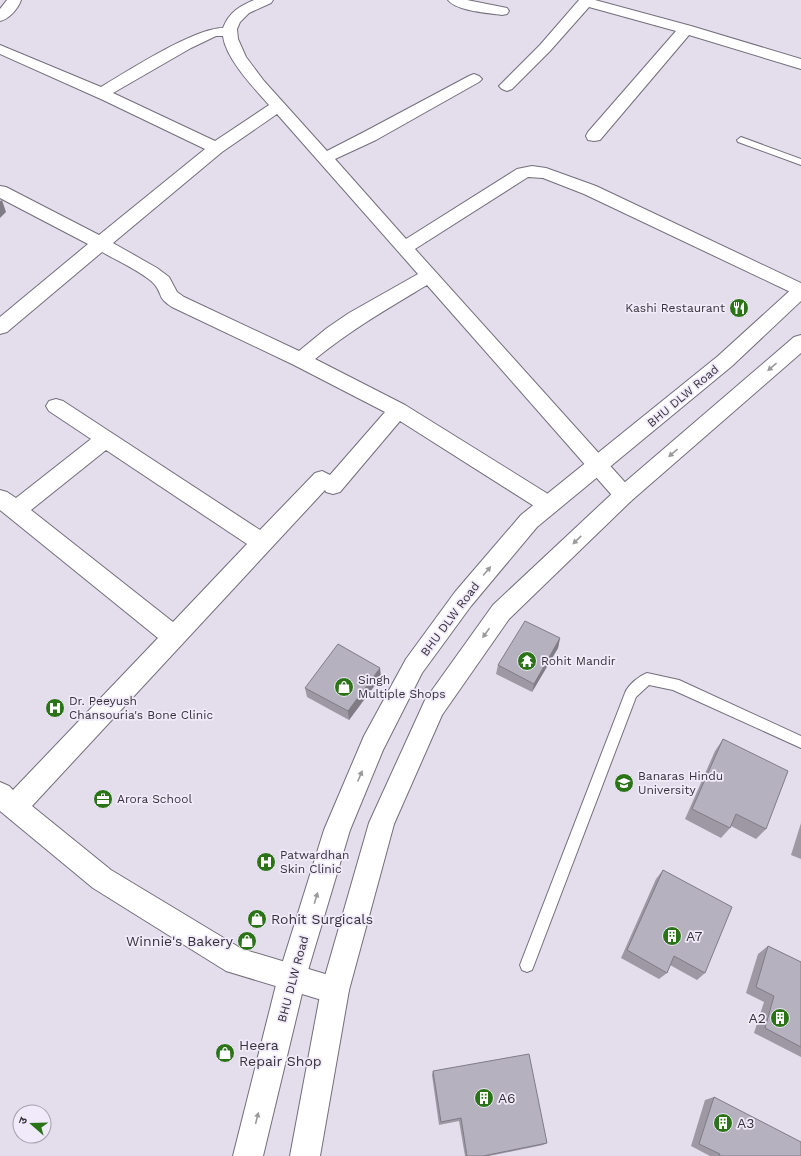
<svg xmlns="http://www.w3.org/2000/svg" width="801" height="1156" font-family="'Work Sans','Noto Sans Devanagari',sans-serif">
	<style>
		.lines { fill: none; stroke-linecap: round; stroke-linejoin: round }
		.service-casing { stroke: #736e7b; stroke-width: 2 }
		.minor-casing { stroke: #736e7b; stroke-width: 2 }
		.primary-casing { stroke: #736e7b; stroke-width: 2 }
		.service { fill: #fff; fill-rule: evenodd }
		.minor { fill: #fff; fill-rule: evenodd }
		.primary { fill: #fff; fill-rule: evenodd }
		.wall { fill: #9d98a4 }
		.shaded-wall { fill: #7f7c86 }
		.building { fill: #b6b1bf; stroke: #7f7c86 }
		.oneway { fill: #9a999c }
		.labels { text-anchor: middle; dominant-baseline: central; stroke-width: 3.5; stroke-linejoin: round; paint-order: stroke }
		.poi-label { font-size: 12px; fill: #353339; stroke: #f0eafa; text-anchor: start }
		.street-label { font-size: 12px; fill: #353339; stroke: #f0eafa }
		.near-poi-label { font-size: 14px; fill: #353339; stroke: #f0eafa; text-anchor: start }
	</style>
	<rect width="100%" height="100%" fill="#e3ddec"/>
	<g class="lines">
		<defs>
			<g id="service">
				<polygon points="741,137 801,159 801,165 738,142 737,140"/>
				<path d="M647,673L679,680L801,736V748L673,690L649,685L636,697L534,965L532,970L527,972L522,970L520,965L625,693C628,685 639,676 647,673Z"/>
			</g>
			<g id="minor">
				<path d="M7,0H21C18,9 9,19 0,21V9Z"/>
				<path d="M254,0H273L271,3L249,13L240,22L237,29L238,39L246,57L264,81L327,151L364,132L469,76L474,74L479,76L482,79L479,82L376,140L335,159L406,239L517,169L532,166L546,168L596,186L801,283V297L584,194L543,178L528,177L415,249L631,489L634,495L631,501L624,503L617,501L427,285C387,309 352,329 315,359L405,405L556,499L560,505L556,511L549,514L542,511L400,421L340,492L333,494L326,492L325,490L32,806L111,870L242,949L345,980L349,990L345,1000L335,1004L226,971L93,888L0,811V782L9,786L13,790L158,638L0,510V490L7,492L16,498L91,439L49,411L46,406L49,401L56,399L63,401L260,530L315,473L322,471L330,475L385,412L294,365L172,307C157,297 163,295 155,285C148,275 114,259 102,252L7,332L0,334V317L88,244L0,198V186L6,187L99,235L205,149L103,100L0,54V45L101,87C128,71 194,28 223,28C229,12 240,6 254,0ZM216,36H223C226,59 254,88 269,105L215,141L113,93L191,48ZM277,114L418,274L349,313L327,328L299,351L184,297L177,292L169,277L157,268L113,243L222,152ZM106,450L247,544L173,622L31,510Z"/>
				<path d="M448,0H467L507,8L509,11L507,14L502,15C489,13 456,11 448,0Z"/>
				<polygon points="579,0 595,0 691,26 801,59 801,69 689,35 600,140 594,141 588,140 586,136 588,132 676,31 589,7 550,51 512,89 507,91 502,89 499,86 540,45"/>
			</g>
			<g id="primary">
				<polygon points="801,284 801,301 732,366 537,527 471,606 422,673 383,750 350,830 306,977 263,1156 233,1156 278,977 324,830 364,736 406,659 455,592 521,515 718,356 795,286"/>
				<polygon points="801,335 801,353 631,501 509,619 442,715 394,824 349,990 320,1156 290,1156 321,990 369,823 425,700 493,605 617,489 794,337"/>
			</g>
		</defs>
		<use href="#service" class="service-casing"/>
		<use href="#minor" class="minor-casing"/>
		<use href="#primary" class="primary-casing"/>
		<use href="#service" class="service"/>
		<use href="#minor" class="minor"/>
		<use href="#primary" class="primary"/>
	</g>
	<g class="wall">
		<polygon points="560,638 558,648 532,692 496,674 498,665"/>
		<polygon points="381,677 349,720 307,697 305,688"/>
		<polygon points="723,739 766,829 756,839 731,826 730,828 721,838 685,819 715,751"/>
		<polygon points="801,823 801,859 791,855"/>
		<polygon points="663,870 705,973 697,980 670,965 667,973 659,979 621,958 656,879"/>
		<polygon points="768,946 801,962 801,1057 754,1033 764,1002 746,993 758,954"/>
		<polygon points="433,1071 547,1143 543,1145 489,1156 465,1156 459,1121 439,1125 432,1075"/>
		<polygon points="714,1097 801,1156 710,1156 691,1146 705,1100"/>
	</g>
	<g class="shaded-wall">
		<polygon points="2,200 6,212 0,218 0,201"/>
		<polygon points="560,638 558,648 532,692 534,684"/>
		<polygon points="380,668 381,677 349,720 348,711"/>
	</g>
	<g class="building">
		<polygon points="525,621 560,638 534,684 498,665"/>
		<polygon points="338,644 380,668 348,711 305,688"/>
		<polygon points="723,739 788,771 766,829 736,814 730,828 692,809"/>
		<polygon points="663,870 732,907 705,973 674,956 667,973 627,950"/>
		<polygon points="768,946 801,962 801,1047 765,1028 774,996 756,987"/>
		<polygon points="529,1054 547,1143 483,1156 467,1156 461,1118 441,1122 433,1071"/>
		<polygon points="714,1097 801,1142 801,1156 719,1156 720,1154 699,1144"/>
	</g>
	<defs><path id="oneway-solid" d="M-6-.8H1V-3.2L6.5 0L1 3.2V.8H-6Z"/></defs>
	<g class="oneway">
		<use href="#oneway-solid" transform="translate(772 367) rotate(139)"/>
		<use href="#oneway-solid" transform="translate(673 453) rotate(139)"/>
		<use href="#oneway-solid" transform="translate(577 540) rotate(136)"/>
		<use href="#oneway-solid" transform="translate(487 571) rotate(-50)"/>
		<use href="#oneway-solid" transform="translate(486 633) rotate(126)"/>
		<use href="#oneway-solid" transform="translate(360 776) rotate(-67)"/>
		<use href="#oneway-solid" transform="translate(316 898) rotate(-73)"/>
		<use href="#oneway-solid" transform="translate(257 1118) rotate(-76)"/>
	</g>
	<defs>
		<symbol id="restaurant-disc" viewBox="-11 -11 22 22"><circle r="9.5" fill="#2a7317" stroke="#f0eafa"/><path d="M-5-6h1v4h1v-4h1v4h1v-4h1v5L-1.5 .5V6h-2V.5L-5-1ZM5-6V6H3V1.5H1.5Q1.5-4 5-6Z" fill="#fff"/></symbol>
		<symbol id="temple-disc" viewBox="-11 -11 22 22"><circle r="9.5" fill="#2a7317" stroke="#f0eafa"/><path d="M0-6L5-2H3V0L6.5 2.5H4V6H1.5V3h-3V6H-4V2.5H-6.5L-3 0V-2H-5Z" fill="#fff"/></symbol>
		<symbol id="shop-disc" viewBox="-11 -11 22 22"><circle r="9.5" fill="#2a7317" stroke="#f0eafa"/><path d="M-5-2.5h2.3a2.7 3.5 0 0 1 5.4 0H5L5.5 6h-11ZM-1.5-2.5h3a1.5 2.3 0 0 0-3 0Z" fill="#fff"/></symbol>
		<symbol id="hospital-disc" viewBox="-11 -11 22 22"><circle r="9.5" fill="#2a7317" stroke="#f0eafa"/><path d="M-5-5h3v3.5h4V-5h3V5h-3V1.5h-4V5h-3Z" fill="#fff"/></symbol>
		<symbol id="university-disc" viewBox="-11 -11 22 22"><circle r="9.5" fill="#2a7317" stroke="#f0eafa"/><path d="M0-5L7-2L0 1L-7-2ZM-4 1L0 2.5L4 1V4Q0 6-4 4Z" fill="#fff"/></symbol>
		<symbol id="office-disc" viewBox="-11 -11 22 22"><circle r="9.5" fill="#2a7317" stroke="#f0eafa"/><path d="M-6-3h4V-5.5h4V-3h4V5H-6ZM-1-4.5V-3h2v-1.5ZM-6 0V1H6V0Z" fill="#fff"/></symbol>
		<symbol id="building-disc" viewBox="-11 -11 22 22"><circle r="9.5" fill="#2a7317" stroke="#f0eafa"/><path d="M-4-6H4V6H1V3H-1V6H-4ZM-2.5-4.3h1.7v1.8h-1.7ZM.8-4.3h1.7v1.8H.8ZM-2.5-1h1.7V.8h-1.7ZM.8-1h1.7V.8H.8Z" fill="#fff"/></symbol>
	</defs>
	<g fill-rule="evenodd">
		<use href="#restaurant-disc" x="728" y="297" width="22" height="22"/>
		<use href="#temple-disc" x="516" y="650" width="22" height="22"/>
		<use href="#shop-disc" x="333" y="676" width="22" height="22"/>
		<use href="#hospital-disc" x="44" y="697" width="22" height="22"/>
		<use href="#university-disc" x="613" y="772" width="22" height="22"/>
		<use href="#office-disc" x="92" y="788" width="22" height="22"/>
		<use href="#hospital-disc" x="255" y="851" width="22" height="22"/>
		<use href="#shop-disc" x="246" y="908" width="22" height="22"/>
		<use href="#building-disc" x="661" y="925" width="22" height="22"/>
		<use href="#shop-disc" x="236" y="930" width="22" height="22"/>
		<use href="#building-disc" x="769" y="1007" width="22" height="22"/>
		<use href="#shop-disc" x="214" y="1042" width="22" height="22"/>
		<use href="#building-disc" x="473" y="1087" width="22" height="22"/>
		<use href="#building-disc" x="712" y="1112" width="22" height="22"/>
	</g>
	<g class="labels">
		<g class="poi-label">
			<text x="725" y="308" text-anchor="end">Kashi Restaurant</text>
			<text x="541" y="661">Rohit Mandir</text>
			<text x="358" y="680">Singh<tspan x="358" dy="14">Multiple Shops</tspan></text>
			<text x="69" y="701">Dr. Peeyush<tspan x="69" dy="14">Chansouria's Bone Clinic</tspan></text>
			<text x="638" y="776">Banaras Hindu<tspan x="638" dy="14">University</tspan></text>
			<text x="117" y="799">Arora School</text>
			<text x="280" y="855">Patwardhan<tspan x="280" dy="14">Skin Clinic</tspan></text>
		</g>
		<g class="street-label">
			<text transform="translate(683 396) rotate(-40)">BHU DLW Road</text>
			<text transform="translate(450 619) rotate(-53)">BHU DLW Road</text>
			<text transform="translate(293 979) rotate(-75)">BHU DLW Road</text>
		</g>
		<g class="near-poi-label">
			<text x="271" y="919">Rohit Surgicals</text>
			<text x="686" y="936">A7</text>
			<text x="233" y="941" text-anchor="end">Winnie's Bakery</text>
			<text x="766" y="1018" text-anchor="end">A2</text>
			<text x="239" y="1045">Heera<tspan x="239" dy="16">Repair Shop</tspan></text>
			<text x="498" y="1098">A6</text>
			<text x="737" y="1123">A3</text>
		</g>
	</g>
	<g transform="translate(32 1124) rotate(290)"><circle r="19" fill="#f0eafa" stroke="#a5a1ad"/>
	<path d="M0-3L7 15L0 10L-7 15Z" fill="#2a7317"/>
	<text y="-6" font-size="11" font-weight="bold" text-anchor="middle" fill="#353339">उ</text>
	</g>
</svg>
